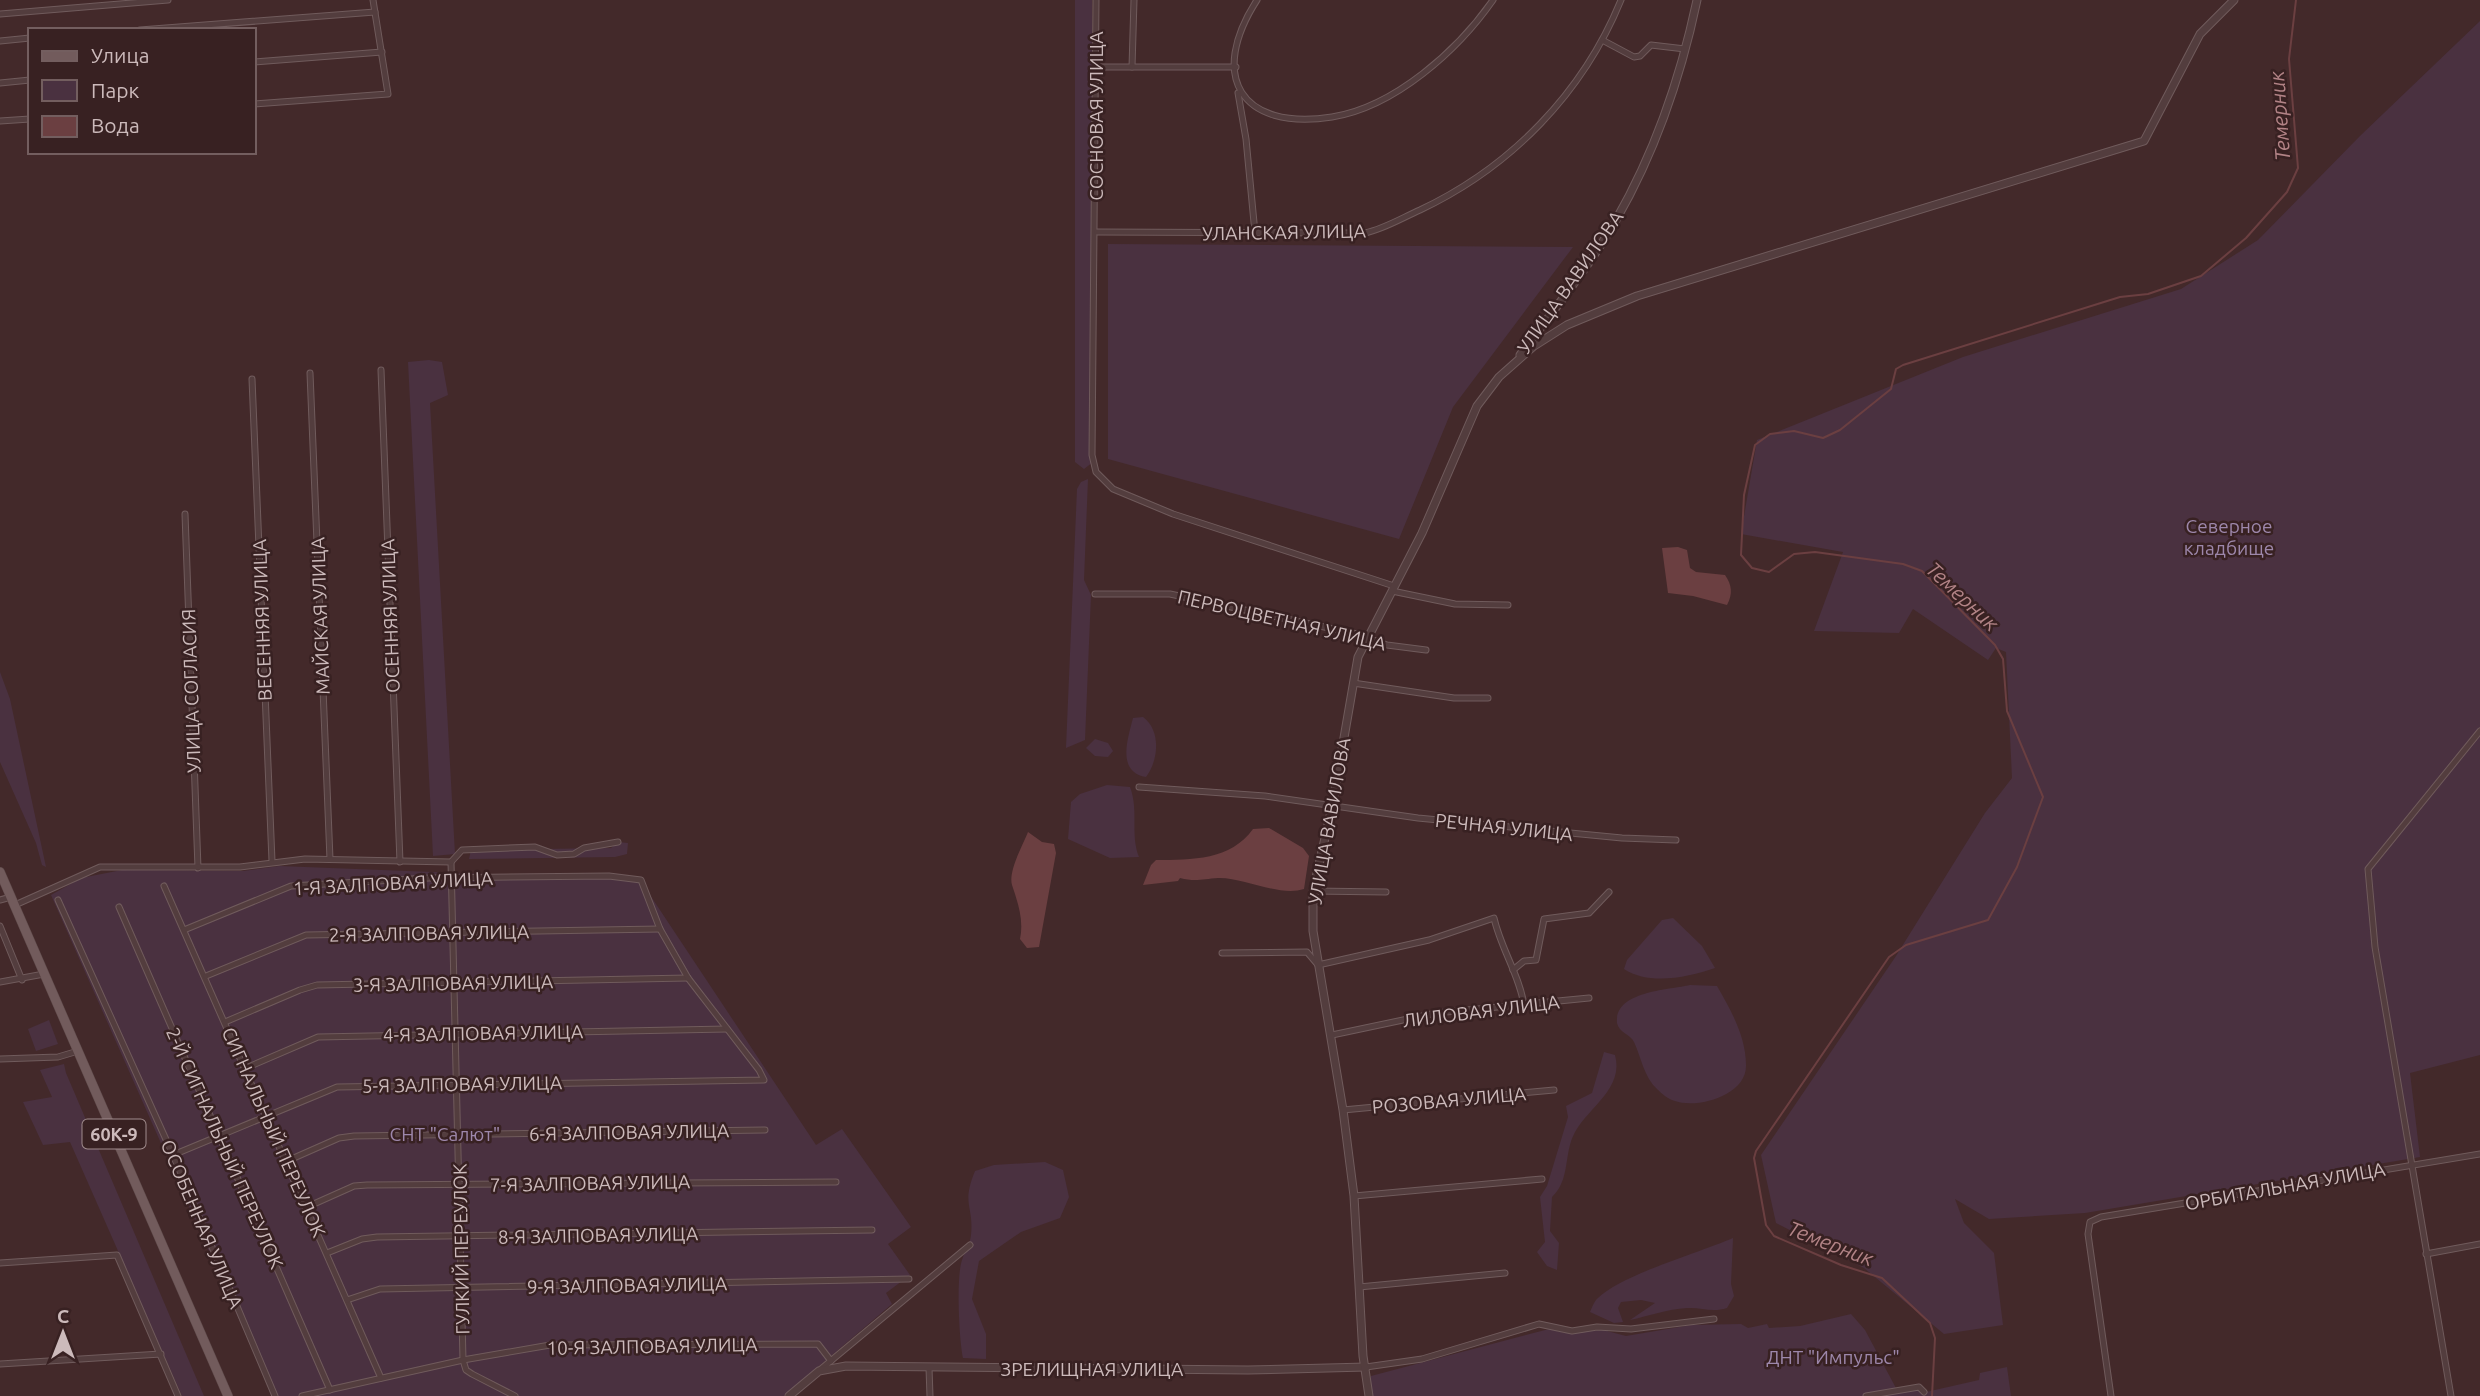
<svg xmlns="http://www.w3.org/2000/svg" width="2480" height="1396" font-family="Ubuntu,sans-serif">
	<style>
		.green { fill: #4a3140 }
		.water { fill: #6b3f41 }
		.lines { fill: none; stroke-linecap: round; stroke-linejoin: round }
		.stream { stroke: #6b3f41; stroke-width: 2 }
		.minor-casing { stroke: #705b5c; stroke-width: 7 }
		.tertiary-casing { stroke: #705b5c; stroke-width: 9 }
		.primary-casing { stroke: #5c4747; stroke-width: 10 }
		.minor { stroke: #533d3e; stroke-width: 5 }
		.tertiary { stroke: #533d3e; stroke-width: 7 }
		.primary { stroke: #725b5c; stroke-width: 9 }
		.labels { text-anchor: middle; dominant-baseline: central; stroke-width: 5; stroke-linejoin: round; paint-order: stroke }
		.shield { fill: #382122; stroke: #a08c8d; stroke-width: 2 }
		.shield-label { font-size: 18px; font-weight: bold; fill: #ccbabb }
		.street-label { font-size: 19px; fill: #ccbabb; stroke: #382122 }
		.park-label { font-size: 19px; fill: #9d87ab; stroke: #382122 }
		.water-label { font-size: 21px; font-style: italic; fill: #b28386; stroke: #382122 }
	</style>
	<rect width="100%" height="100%" fill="#43292a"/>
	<g class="green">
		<polygon points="1075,0 1092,0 1093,462 1084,469 1075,462"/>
		<polygon points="2480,21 2480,1055 2410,1073 2420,1157 2085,1213 1989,1219 1955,1199 1964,1223 1994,1253 2003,1325 1944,1334 1864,1268 1776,1223 1761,1155 1896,956 1985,813 2012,778 2006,652 1996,648 1988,660 1913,609 1899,633 1814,631 1843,552 1741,534 1757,440 1963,357 2181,289 2258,240 2360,136"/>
		<polygon points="1108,244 1573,247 1453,407 1399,539 1108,459"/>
		<polygon points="429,360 442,362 448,395 430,403 455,854 433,856 408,362"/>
		<polygon points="1088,479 1084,580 1091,595 1085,740 1066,748 1077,489 1081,482"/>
		<polygon points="0,672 10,699 46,867 42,865 36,843 0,762"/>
		<path d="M1143,717C1161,730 1159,760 1146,777C1116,772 1128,738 1133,718Z"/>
		<polygon points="1095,739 1108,743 1113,751 1108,757 1095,756 1086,748"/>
		<path d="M1107,785L1130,787C1139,811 1130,834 1139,857L1110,858L1068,839L1071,802L1080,794Z"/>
		<polygon points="618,842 628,843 627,854 615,857 469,859 471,850 611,848"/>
		<polygon points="279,866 640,880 816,1145 842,1129 911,1227 888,1244 910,1275 886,1293 892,1304 784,1396 273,1396 51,895 81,878 122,870 243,871"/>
		<path d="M1673,918L1702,946L1715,968C1688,977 1650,986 1624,969L1627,960L1662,920Z"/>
		<path d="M1690,985L1717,986C1731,1010 1746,1037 1746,1065C1747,1095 1698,1109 1675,1101C1669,1100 1661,1093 1657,1089C1644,1077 1641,1057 1634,1042C1630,1034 1619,1033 1617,1023C1614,991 1669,990 1690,985Z"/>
		<polygon points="49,1020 58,1044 36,1051 28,1029"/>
		<path d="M1604,1052L1615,1055C1624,1088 1590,1106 1575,1132C1563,1154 1571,1179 1552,1197L1550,1231L1559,1243L1557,1270L1547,1266L1537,1252L1545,1242L1540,1197L1547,1186L1568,1117L1566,1106L1592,1093Z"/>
		<polygon points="64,1064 66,1073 204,1396 182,1396 70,1142 43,1145 23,1102 52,1097 40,1070"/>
		<path d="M1045,1162L1063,1170L1069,1197L1060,1218L1021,1232L979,1261L972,1299L986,1334V1359L963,1358C959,1339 956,1277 962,1260C965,1250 970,1245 971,1235C974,1205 961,1205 975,1171L994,1165Z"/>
		<path d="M1733,1238L1731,1284L1734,1296L1727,1308C1712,1313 1701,1307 1687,1308C1667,1309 1649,1316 1630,1320L1655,1303L1641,1300L1621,1302L1618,1308L1623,1322L1614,1323L1590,1312C1592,1308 1594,1301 1598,1298C1623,1274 1699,1253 1733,1238Z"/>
		<polygon points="1851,1314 1865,1330 1897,1390 1919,1387 1926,1392 1979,1380 1980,1373 2007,1367 2011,1396 1371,1396 1371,1376 1549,1329 1565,1333 1603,1330 1626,1336 1691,1325 1741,1324 1748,1328 1767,1324 1769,1328 1800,1326"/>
	</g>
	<g class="water">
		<path d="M1678,547L1687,550L1690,568L1696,572L1725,575C1732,585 1733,594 1727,605L1693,596L1668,593L1662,548Z"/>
		<path d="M1269,828L1303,848L1309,856L1304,889C1279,897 1243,877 1218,878C1203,879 1195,882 1180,878L1178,881L1143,885L1151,865L1156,860C1192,860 1231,860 1253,829Z"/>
		<path d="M1028,832L1042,842L1054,844L1056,853L1039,947L1027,948L1020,939C1024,920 1018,903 1012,885C1008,871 1023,845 1028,832Z"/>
	</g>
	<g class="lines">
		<polyline class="stream" points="1932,1396 1935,1338 1930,1323 1882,1278 1841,1265 1774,1236 1766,1225 1754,1158 1756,1151 1889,957 1906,945 1988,920 2017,867 2043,797 2007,711 2003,659 1995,645 1922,571 1903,564 1815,552 1794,554 1769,572 1752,568 1741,555 1744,495 1755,445 1770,434 1794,431 1823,438 1840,430 1891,389 1896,369 1903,365 2120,297 2148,294 2201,276 2246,238 2287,192 2298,168 2289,59 2296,0"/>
		<defs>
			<g id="minor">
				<polyline points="1096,0 1092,455 1096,472 1113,489 1173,514 1394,586"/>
				<path d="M1257,0C1208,76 1240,131 1332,117C1395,107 1458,50 1493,0"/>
				<polyline points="0,14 168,0"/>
				<polyline points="140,30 375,12"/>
				<polyline points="0,41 30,38"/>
				<polyline points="1604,41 1634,57 1640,56 1651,45 1685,49"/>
				<polyline points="254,62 382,52"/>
				<polyline points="1096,67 1236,67"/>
				<polyline points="1132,67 1134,0"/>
				<polyline points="0,83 30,80"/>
				<polyline points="1238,93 1246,139 1255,233"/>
				<polyline points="254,104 388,94 373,0"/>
				<polyline points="0,121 30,119"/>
				<path d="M1097,232L1365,233C1384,229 1402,218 1420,210C1511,167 1583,93 1621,0"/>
				<polyline points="381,370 400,862"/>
				<polyline points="310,373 330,859"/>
				<polyline points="252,379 272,861"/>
				<polyline points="185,514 198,868"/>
				<polyline points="1392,591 1455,604 1508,605"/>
				<polyline points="1095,594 1170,594 1357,634 1387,645 1426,650"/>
				<polyline points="1353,683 1454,698 1488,698"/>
				<polyline points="1139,787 1265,796 1418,818 1622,838 1676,840"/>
				<polyline points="451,862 463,1360 466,1370 472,1374 515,1396"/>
				<polyline points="164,886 381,1378"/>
				<polyline points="1313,891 1386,892"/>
				<polyline points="0,900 11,897"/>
				<polyline points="58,900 173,1155 275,1396"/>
				<polyline points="15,905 100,867 240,867 305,859 451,862 462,850 535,847 557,855 574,854 584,848 618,842"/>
				<polyline points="119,907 330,1390"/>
				<polyline points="0,926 22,980"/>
				<path d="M1222,953L1307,952L1318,965L1429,940L1494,918C1501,949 1519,974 1524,1005"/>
				<polyline points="1513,970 1524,961 1536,960 1544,919 1589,913 1609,892"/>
				<polyline points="206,976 306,935 660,929"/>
				<polyline points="0,982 44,974"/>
				<polyline points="225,1022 300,990 317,985 688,978"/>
				<polyline points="1332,1035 1436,1013 1589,998"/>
				<polyline points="0,1059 58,1057 78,1051"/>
				<polyline points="246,1068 318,1037 727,1029"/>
				<polyline points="1343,1110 1554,1090"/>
				<polyline points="173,1155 337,1087 764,1080 759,1070 688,978 660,929 641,880 609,876 429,878 291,886 184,930"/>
				<polyline points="287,1161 339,1138 354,1136 765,1130"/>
				<polyline points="1354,1196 1542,1179"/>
				<polyline points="307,1207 354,1186 367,1185 836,1182"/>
				<polyline points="327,1253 362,1239 377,1237 872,1230"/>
				<polyline points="2426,1254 2480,1244"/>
				<polyline points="0,1263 117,1255 178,1396"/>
				<polyline points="1359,1287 1505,1273"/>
				<polyline points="347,1300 380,1289 909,1279"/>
				<polyline points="0,1364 161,1354"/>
				<polyline points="1366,1367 1422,1359 1539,1324 1572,1331 1597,1327 1631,1329 1714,1319"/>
				<polyline points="929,1368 930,1396"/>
				<polyline points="821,1369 970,1245"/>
				<polyline points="302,1396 463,1360 550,1345 818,1344 831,1361"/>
				<polyline points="1866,1396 1919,1387 1924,1392"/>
				<polyline points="2111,1396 2088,1234 2090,1222 2101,1217 2480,1154"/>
				<polyline points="2451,1396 2375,947 2368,869 2480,731"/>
			</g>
			<g id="tertiary">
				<path d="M1520,355C1553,311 1589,267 1616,220C1655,152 1681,76 1697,0"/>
				<polyline points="789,1396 819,1371 846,1366 1248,1370 1366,1367"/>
				<polyline points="1369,1396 1363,1356 1354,1196 1343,1110 1313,931 1313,891 1332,807 1358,657 1422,533 1477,406 1499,377 1534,346 1567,325 1637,296 2144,141 2200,34 2234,0"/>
			</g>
			<polyline id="primary" points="0,872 228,1396"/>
		</defs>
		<use href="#minor" class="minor-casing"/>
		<use href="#tertiary" class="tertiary-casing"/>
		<use href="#primary" class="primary-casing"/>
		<use href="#minor" class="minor"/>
		<use href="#tertiary" class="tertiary"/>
		<use href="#primary" class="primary"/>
	</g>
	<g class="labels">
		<rect class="shield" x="82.5" y="1119.5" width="63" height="29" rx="5"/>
		<g class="shield-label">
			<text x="114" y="1134">60К-9</text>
		</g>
		<g class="street-label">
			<text transform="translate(1096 116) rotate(-90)">СОСНОВАЯ УЛИЦА</text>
			<text transform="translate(1284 232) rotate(-1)">УЛАНСКАЯ УЛИЦА</text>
			<text transform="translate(1570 282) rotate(-55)">УЛИЦА ВАВИЛОВА</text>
			<text transform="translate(320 616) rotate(-92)">МАЙСКАЯ УЛИЦА</text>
			<text transform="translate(390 616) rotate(-92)">ОСЕННЯЯ УЛИЦА</text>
			<text transform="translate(262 620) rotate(-92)">ВЕСЕННЯЯ УЛИЦА</text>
			<text transform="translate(1282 620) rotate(13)">ПЕРВОЦВЕТНАЯ УЛИЦА</text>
			<text transform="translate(191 691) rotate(-92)">УЛИЦА СОГЛАСИЯ</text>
			<text transform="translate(1329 821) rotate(-80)">УЛИЦА ВАВИЛОВА</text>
			<text transform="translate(1504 827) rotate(6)">РЕЧНАЯ УЛИЦА</text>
			<text transform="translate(393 883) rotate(-3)">1-Я ЗАЛПОВАЯ УЛИЦА</text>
			<text transform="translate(429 933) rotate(-1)">2-Я ЗАЛПОВАЯ УЛИЦА</text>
			<text transform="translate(453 983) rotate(-1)">3-Я ЗАЛПОВАЯ УЛИЦА</text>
			<text transform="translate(1481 1011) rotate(-7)">ЛИЛОВАЯ УЛИЦА</text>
			<text transform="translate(483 1033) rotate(-1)">4-Я ЗАЛПОВАЯ УЛИЦА</text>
			<text transform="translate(462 1084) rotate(-1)">5-Я ЗАЛПОВАЯ УЛИЦА</text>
			<text transform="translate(1449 1100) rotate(-5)">РОЗОВАЯ УЛИЦА</text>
			<text transform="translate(274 1132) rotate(66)">СИГНАЛЬНЫЙ ПЕРЕУЛОК</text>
			<text transform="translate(629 1132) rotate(-1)">6-Я ЗАЛПОВАЯ УЛИЦА</text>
			<text transform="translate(225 1148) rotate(66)">2-Й СИГНАЛЬНЫЙ ПЕРЕУЛОК</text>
			<text transform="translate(590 1183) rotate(-1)">7-Я ЗАЛПОВАЯ УЛИЦА</text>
			<text transform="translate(2285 1186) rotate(-10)">ОРБИТАЛЬНАЯ УЛИЦА</text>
			<text transform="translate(202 1224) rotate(67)">ОСОБЕННАЯ УЛИЦА</text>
			<text transform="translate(598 1235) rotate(-1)">8-Я ЗАЛПОВАЯ УЛИЦА</text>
			<text transform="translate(461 1249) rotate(-91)">ГУЛКИЙ ПЕРЕУЛОК</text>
			<text transform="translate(627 1285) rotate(-1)">9-Я ЗАЛПОВАЯ УЛИЦА</text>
			<text transform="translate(652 1346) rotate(-1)">10-Я ЗАЛПОВАЯ УЛИЦА</text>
			<text x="1092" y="1369">ЗРЕЛИЩНАЯ УЛИЦА</text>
		</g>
		<g class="park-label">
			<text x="2229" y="526">Северное<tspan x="2229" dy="22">кладбище</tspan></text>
			<text x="445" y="1134">СНТ "Салют"</text>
			<text x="1833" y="1357">ДНТ "Импульс"</text>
		</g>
		<g class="water-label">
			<text transform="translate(2279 116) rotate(-94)">Темерник</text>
			<text transform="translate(1963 596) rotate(43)">Темерник</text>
			<text transform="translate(1831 1243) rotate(21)">Темерник</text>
		</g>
	</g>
	<rect x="28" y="28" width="228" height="126" fill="#382122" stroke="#735e5f" stroke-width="2"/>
	<rect x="42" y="51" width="35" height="10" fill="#725b5c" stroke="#735e5f" stroke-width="2"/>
	<text x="91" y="63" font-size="21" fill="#ccbabb">Улица</text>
	<rect x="42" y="80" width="35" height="21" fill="#4a3140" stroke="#735e5f" stroke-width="2"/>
	<text x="91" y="98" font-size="21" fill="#ccbabb">Парк</text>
	<rect x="42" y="116" width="35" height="21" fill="#6b3f41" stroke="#735e5f" stroke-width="2"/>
	<text x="91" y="133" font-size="21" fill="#ccbabb">Вода</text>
	<g transform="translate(63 1333)" stroke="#382122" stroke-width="5" paint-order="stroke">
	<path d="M0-5L12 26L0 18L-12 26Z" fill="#ccbabb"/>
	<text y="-10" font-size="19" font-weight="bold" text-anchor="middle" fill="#ccbabb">С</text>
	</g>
</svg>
